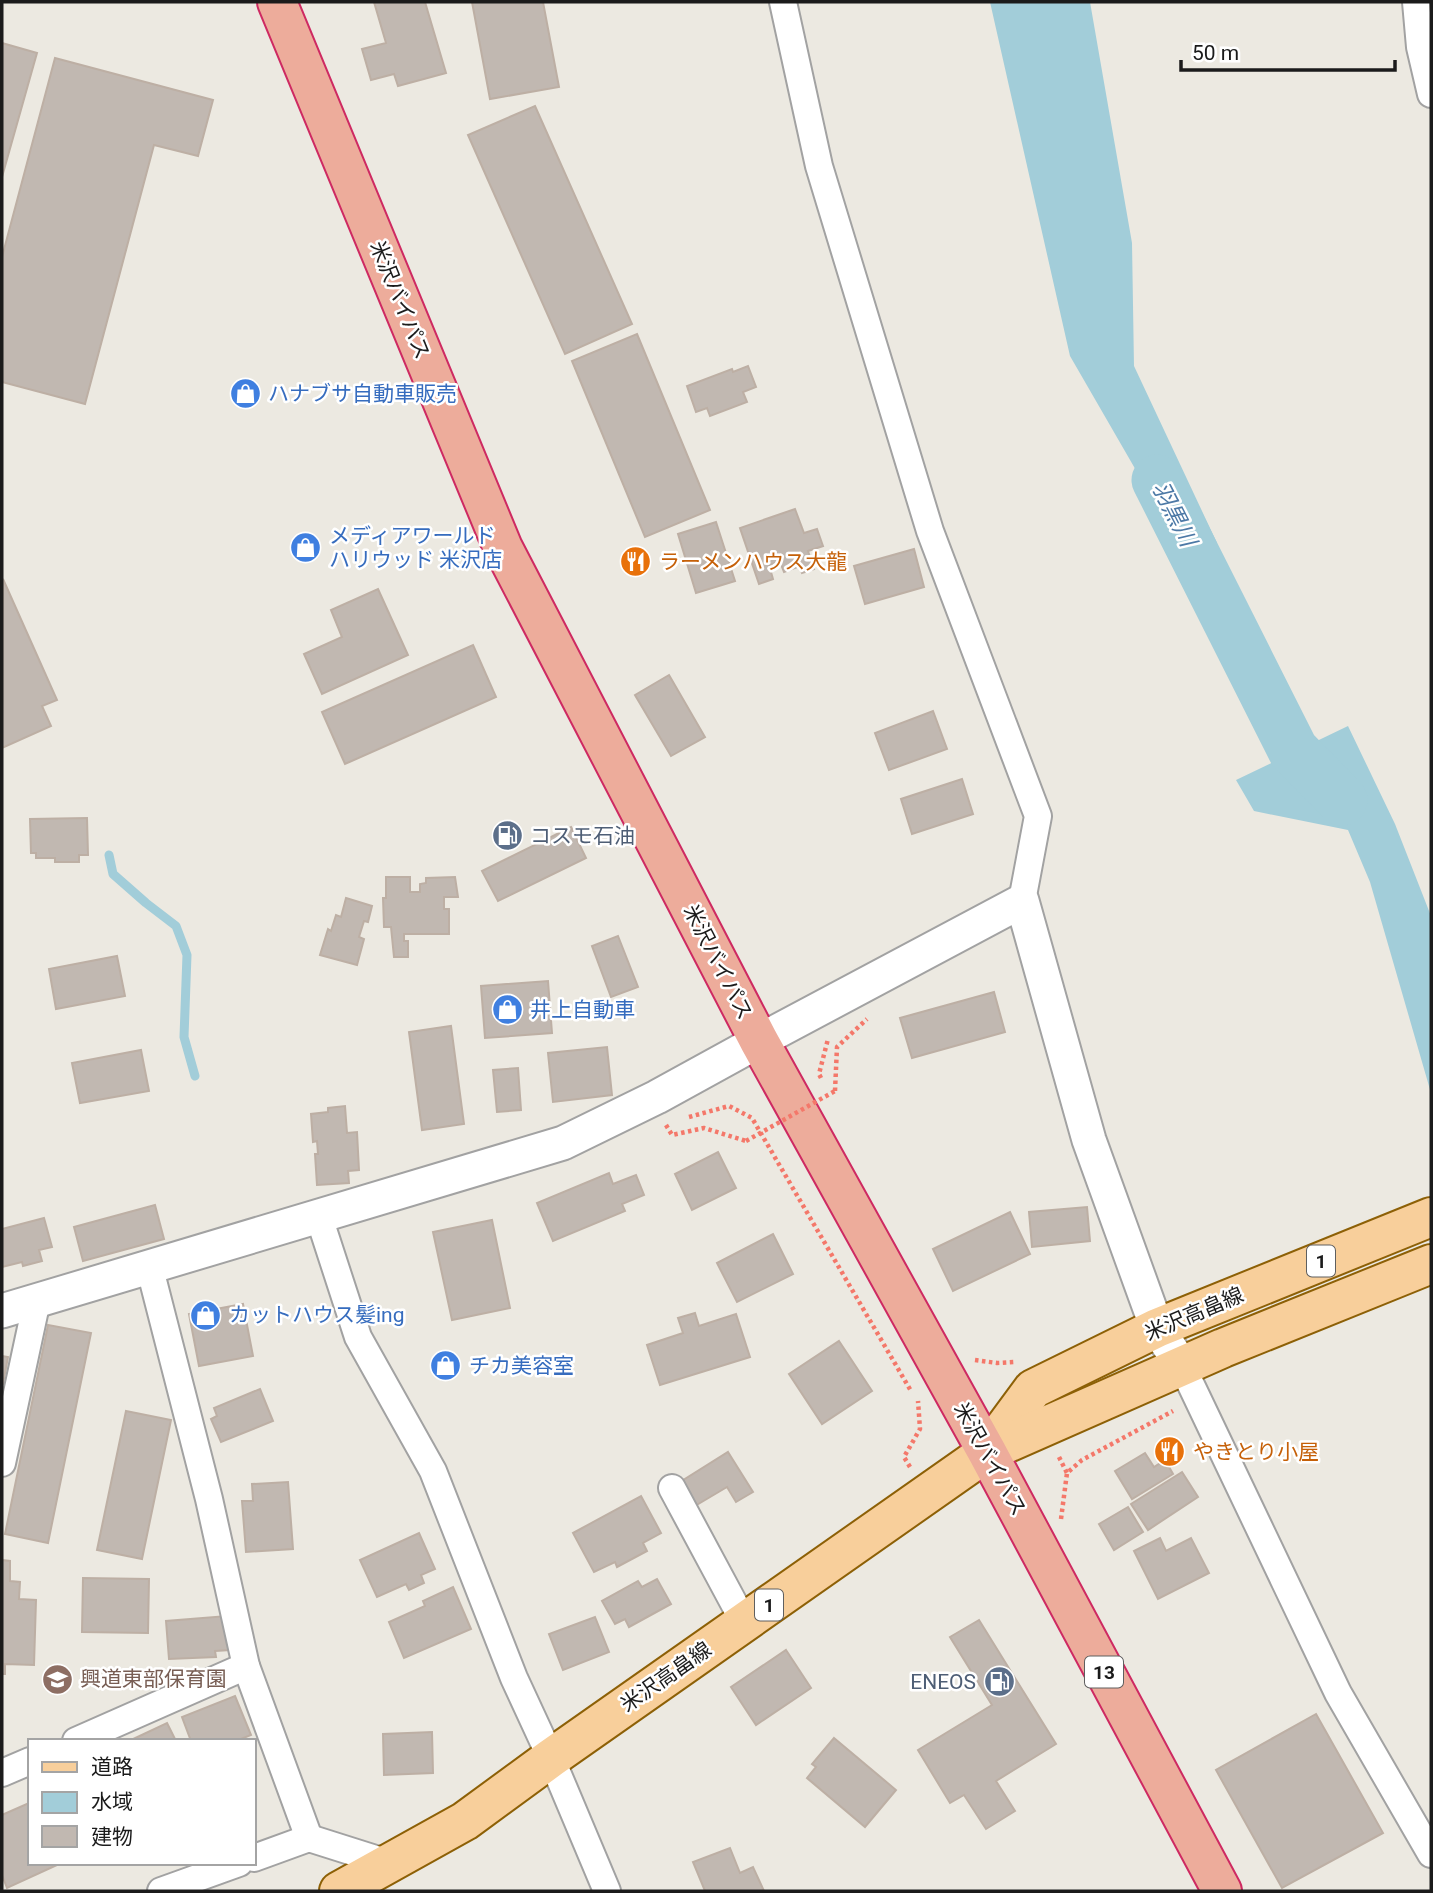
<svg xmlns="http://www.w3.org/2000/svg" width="1433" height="1893" font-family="Roboto,'Noto Sans JP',sans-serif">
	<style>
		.water { fill: #a2cdd9 }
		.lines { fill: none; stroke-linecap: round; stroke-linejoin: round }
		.stream { stroke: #a2cdd9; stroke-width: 9 }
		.river { stroke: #a2cdd9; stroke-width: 51 }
		.building { fill: #c1b8b1; stroke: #bdafa4; stroke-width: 2 }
		.minor-casing { stroke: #a2a2a2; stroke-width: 30 }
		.tertiary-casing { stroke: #a2a2a2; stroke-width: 37 }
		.primary-casing { stroke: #8d6006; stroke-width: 42 }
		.trunk-casing { stroke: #ce2a62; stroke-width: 42 }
		.path { stroke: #f4786a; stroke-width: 4.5; stroke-dasharray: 3.5 3.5; stroke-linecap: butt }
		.minor { stroke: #fff; stroke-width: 26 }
		.tertiary { stroke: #fff; stroke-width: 33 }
		.primary { stroke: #f8cf9b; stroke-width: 38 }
		.trunk { stroke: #edac9b; stroke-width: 38 }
		.path-bridge { stroke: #f4786a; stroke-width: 4.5; stroke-dasharray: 3.5 3.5; stroke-linecap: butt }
		.labels { text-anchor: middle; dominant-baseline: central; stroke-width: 5; stroke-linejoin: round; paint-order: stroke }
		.shield { fill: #fff; stroke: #5f5f5f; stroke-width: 2 }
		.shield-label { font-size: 19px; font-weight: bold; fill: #1b1b1b }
		.street-label { font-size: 21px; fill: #1b1b1b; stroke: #fff }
		.shop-label { font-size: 21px; fill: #366cbe; stroke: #fff; text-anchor: start }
		.food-label { font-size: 21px; fill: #c56008; stroke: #fff; text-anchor: start }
		.service-label { font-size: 21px; fill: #4e5e75; stroke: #fff; text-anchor: start }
		.education-label { font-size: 21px; fill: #785e54; stroke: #fff; text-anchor: start }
		.water-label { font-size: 23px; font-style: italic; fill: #4c79a6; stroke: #fff }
	</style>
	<rect width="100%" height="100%" fill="#ece9e1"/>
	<g class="water">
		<polygon points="990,2 1090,2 1132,243 1134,366 1217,543 1178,543 1070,356"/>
		<polygon points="1348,726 1395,824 1431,916 1431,1093 1370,882 1348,830 1254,811 1236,780"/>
	</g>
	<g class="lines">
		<polyline class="stream" points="109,855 113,874 146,903 176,926 187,955 184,1037 195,1076"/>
		<polyline class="river" points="1157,480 1293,750 1342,800"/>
	</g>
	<g class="building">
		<polygon points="374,2 425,2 446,73 398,86 394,74 371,80 362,49 386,43"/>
		<polygon points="472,2 543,2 559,87 490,99"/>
		<polygon points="2,43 37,53 2,177"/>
		<polygon points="55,58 213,100 198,156 154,145 85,404 2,382 2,257"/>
		<polygon points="535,106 632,324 565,354 468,135"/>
		<polygon points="637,334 710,510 645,537 572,361"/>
		<polygon points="748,366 756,387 743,392 747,402 710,416 707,408 696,412 687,386 732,369 733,372"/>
		<polygon points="795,509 804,533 817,529 823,546 808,551 814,569 802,573 800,566 784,572 780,562 769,565 773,579 759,584 740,528"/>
		<polygon points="716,522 735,581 696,593 678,534"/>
		<polygon points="914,549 924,587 865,604 854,566"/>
		<polygon points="3,579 57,700 42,706 51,726 2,748"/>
		<polygon points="378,589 408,655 322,694 304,654 342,637 331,610"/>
		<polygon points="473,645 496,697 345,764 322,712"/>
		<polygon points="669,675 705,737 671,756 635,695"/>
		<polygon points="933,711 947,749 889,770 875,733"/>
		<polygon points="962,779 973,814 912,834 901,799"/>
		<polygon points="87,818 88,855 79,855 79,862 55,862 55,858 36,858 36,853 31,853 30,819"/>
		<polygon points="571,827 586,858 498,901 482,871"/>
		<polygon points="386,877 410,877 410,892 420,892 420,884 426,883 426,878 455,877 458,897 444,897 444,909 449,909 449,934 404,934 404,941 408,941 408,957 394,957 391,927 384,927 383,898 386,898"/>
		<polygon points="346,898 372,906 368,922 364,921 359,937 364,939 357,965 320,955 328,929 331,931 336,915 341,917"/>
		<polygon points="618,936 638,987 611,997 592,946"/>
		<polygon points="117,956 125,996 56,1009 49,969"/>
		<polygon points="548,981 552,1033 485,1038 481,986"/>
		<polygon points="994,992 1005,1032 912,1058 900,1018"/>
		<polygon points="451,1026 464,1124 422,1130 409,1032"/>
		<polygon points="607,1047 612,1095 553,1102 548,1053"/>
		<polygon points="141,1050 149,1091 80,1103 72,1063"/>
		<polygon points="518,1068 521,1110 497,1112 493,1070"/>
		<polygon points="345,1106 347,1133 357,1132 359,1170 348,1171 349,1183 317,1185 315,1154 318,1154 317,1141 313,1142 311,1114 328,1112 328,1108"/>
		<polygon points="718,1152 736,1188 692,1210 675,1174"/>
		<polygon points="609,1173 613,1184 636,1175 644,1195 622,1204 625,1211 553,1241 537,1203"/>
		<polygon points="155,1205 164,1239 83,1261 74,1227"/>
		<polygon points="1087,1207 1090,1241 1032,1247 1029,1212"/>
		<polygon points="1010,1212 1030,1254 953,1291 933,1249"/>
		<polygon points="44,1218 52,1247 39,1250 42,1261 23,1266 22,1262 2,1267 2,1229"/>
		<polygon points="492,1220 510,1308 452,1320 433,1232"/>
		<polygon points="773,1234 793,1274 737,1302 717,1263"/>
		<polygon points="243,1304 253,1356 199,1366 189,1314"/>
		<polygon points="695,1313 699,1326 736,1314 750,1357 660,1385 647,1345 683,1333 678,1318"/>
		<polygon points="48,1325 91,1333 48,1543 5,1534"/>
		<polygon points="839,1341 872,1391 822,1424 789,1374"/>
		<polygon points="2,1356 8,1357 3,1384 2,1384"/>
		<polygon points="260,1389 273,1421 221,1442 211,1419 217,1416 214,1408"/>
		<polygon points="126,1411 171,1420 142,1559 97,1550"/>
		<polygon points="728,1452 753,1492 736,1502 727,1487 695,1506 680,1482"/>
		<polygon points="1145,1453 1154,1467 1165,1460 1173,1474 1132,1499 1115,1471"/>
		<polygon points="1182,1472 1198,1497 1148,1530 1131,1504"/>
		<polygon points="288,1482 293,1549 246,1552 242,1501 253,1501 252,1484"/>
		<polygon points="641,1496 661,1533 643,1543 647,1551 617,1567 615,1562 594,1572 573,1533"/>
		<polygon points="1128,1507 1143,1532 1114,1550 1099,1524"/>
		<polygon points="419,1533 435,1569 421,1575 424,1583 409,1590 406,1584 377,1597 360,1560"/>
		<polygon points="1160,1538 1166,1551 1191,1538 1209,1573 1158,1599 1134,1551"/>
		<polygon points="2,1560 10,1561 10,1581 20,1582 19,1599 36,1600 34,1665 5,1664 5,1674 2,1674"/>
		<polygon points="83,1578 149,1579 148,1633 82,1632"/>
		<polygon points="657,1579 671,1604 629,1627 625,1619 615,1624 602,1601 638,1581 642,1587"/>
		<polygon points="453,1587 471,1629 404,1658 389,1622 425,1606 423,1601"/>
		<polygon points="227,1616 230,1650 215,1651 216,1657 169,1659 166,1621"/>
		<polygon points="595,1617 609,1652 563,1670 549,1634"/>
		<polygon points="979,1620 1056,1744 996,1781 1015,1811 986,1829 964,1795 950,1803 918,1750 992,1705 950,1637"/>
		<polygon points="786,1650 811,1688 756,1725 731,1687"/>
		<polygon points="235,1696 251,1735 236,1741 191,1741 182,1717"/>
		<polygon points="1316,1714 1383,1833 1282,1888 1216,1770"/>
		<polygon points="167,1723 176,1741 129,1741"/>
		<polygon points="432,1732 433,1773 384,1775 383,1734"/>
		<polygon points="834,1738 896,1790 865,1827 807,1778 816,1767 812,1764"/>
		<polygon points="29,1803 30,1863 56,1863 57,1865 7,1888 2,1875 2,1815"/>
		<polygon points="730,1848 740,1873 753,1867 764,1891 705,1891 693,1862"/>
	</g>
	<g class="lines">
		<defs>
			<g id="minor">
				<polyline points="783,2 819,166 930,531 1038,816 1022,901"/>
				<polyline points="1416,2 1420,47 1431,94"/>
				<polyline points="319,1217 358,1337 433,1471 514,1678 551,1758 607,1891"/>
				<polyline points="150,1269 209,1499 246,1666 309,1838"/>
				<polyline points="1182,1366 1338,1693 1431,1854"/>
				<polyline points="2,1463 37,1300"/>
				<polyline points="672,1488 744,1622"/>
				<polyline points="76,1741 246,1666"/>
				<polyline points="2,1773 30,1761"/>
				<polyline points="254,1858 309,1838 388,1863"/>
				<polyline points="161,1891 239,1863"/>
			</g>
			<polyline id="tertiary" points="2,1311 563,1143 657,1097 759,1041 1022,901 1089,1140 1157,1328 1182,1366"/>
			<g id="primary">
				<polyline points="988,1450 1033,1389 1157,1328 1431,1217"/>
				<polyline points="339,1891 465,1821 551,1758 987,1452 1223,1348 1431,1264"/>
			</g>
			<polyline id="trunk" points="277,2 503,548 759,1041 987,1452 1222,1891"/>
		</defs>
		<use href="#minor" class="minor-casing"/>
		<use href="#tertiary" class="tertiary-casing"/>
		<use href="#primary" class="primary-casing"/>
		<use href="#trunk" class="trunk-casing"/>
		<g class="path">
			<polyline points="821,1078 819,1074 828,1039"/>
			<polyline points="835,1091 837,1047 867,1019"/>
			<polyline points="689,1117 729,1106 752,1118 911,1391"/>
			<polyline points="666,1125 672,1135 704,1128 746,1141"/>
			<polyline points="975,1360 997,1363 1015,1362"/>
			<polyline points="1059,1457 1067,1473"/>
			<polyline points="910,1467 904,1457 920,1429 918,1401"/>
			<polyline points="1061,1519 1067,1473 1082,1460 1173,1411"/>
		</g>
		<use href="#minor" class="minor"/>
		<use href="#tertiary" class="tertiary"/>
		<use href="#primary" class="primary"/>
		<use href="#trunk" class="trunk"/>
		<polyline class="path-bridge" points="746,1141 835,1091"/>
	</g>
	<defs>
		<symbol id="shop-disc" viewBox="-11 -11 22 22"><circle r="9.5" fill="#3f7fe0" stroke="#fff"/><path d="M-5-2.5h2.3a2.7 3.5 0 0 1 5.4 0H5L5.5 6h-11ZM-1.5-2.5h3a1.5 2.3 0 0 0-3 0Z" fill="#fff"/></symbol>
		<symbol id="restaurant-disc" viewBox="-11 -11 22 22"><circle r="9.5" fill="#e8710a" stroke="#fff"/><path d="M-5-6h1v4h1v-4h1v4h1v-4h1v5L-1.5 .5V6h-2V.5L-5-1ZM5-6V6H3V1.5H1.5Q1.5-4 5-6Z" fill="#fff"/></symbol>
		<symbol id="fuel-disc" viewBox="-11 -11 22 22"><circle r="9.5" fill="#5c6f8a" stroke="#fff"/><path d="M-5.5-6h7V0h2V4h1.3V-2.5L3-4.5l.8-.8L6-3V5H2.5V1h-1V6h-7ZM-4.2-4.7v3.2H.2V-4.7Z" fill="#fff"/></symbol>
		<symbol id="school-disc" viewBox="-11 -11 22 22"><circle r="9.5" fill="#8d6e63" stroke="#fff"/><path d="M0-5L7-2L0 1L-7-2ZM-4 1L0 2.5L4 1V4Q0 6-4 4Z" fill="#fff"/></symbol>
	</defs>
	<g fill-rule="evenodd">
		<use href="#shop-disc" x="228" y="376" width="35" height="35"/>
		<use href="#shop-disc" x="288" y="530" width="35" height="35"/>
		<use href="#restaurant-disc" x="618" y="544" width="35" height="35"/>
		<use href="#fuel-disc" x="490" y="818" width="35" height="35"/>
		<use href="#shop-disc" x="490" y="992" width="35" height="35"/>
		<use href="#shop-disc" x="188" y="1298" width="35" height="35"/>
		<use href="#shop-disc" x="428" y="1348" width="35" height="35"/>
		<use href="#restaurant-disc" x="1152" y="1434" width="35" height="35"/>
		<use href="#school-disc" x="40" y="1662" width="35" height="35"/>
		<use href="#fuel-disc" x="982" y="1664" width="35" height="35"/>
	</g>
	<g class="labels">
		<g class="shield">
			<rect x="1307" y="1245.5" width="28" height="31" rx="5"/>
			<rect x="755" y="1589.5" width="28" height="31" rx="5"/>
			<rect x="1085" y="1656.5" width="38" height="31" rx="5"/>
		</g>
		<g class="shield-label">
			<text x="1321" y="1261">1</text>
			<text x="769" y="1605">1</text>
			<text x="1104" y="1672">13</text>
		</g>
		<g class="street-label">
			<text transform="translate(400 300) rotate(68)">米沢バイパス</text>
			<text transform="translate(718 962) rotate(63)">米沢バイパス</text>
			<text transform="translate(1194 1314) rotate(-23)">米沢高畠線</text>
			<text transform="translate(990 1459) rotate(61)">米沢バイパス</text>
			<text transform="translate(666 1677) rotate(-35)">米沢高畠線</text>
		</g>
		<g class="shop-label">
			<text x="268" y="394">ハナブサ自動車販売</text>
			<text x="329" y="536">メディアワールド<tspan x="329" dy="24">ハリウッド 米沢店</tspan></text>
			<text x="530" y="1010">井上自動車</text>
			<text x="229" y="1315">カットハウス髪ing</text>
			<text x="469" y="1366">チカ美容室</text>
		</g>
		<g class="food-label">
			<text x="659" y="562">ラーメンハウス大龍</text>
			<text x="1193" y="1452">やきとり小屋</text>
		</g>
		<g class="service-label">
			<text x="530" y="836">コスモ石油</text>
			<text x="976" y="1682" text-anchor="end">ENEOS</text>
		</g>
		<g class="education-label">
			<text x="80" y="1679">興道東部保育園</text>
		</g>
		<g class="water-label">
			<text transform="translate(1174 514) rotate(63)">羽黒川</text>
		</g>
	</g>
	<rect width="1433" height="1893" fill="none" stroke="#1b1b1b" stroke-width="7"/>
	<rect x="28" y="1739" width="228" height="126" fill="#ffffff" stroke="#a4a4a4" stroke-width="2"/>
	<rect x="42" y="1762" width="35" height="10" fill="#f8cf9b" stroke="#a4a4a4" stroke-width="2"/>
	<text x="91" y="1774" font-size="21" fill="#1b1b1b">道路</text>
	<rect x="42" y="1792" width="35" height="21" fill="#a2cdd9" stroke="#a4a4a4" stroke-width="2"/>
	<text x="91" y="1809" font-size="21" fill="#1b1b1b">水域</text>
	<rect x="42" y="1826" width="35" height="21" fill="#c1b8b1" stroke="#a4a4a4" stroke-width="2"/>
	<text x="91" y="1844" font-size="21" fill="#1b1b1b">建物</text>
	<path d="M1181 60v10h214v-10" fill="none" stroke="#1b1b1b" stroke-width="3.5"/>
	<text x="1192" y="60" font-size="21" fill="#1b1b1b" stroke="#ffffff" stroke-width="5" paint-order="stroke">50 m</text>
</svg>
